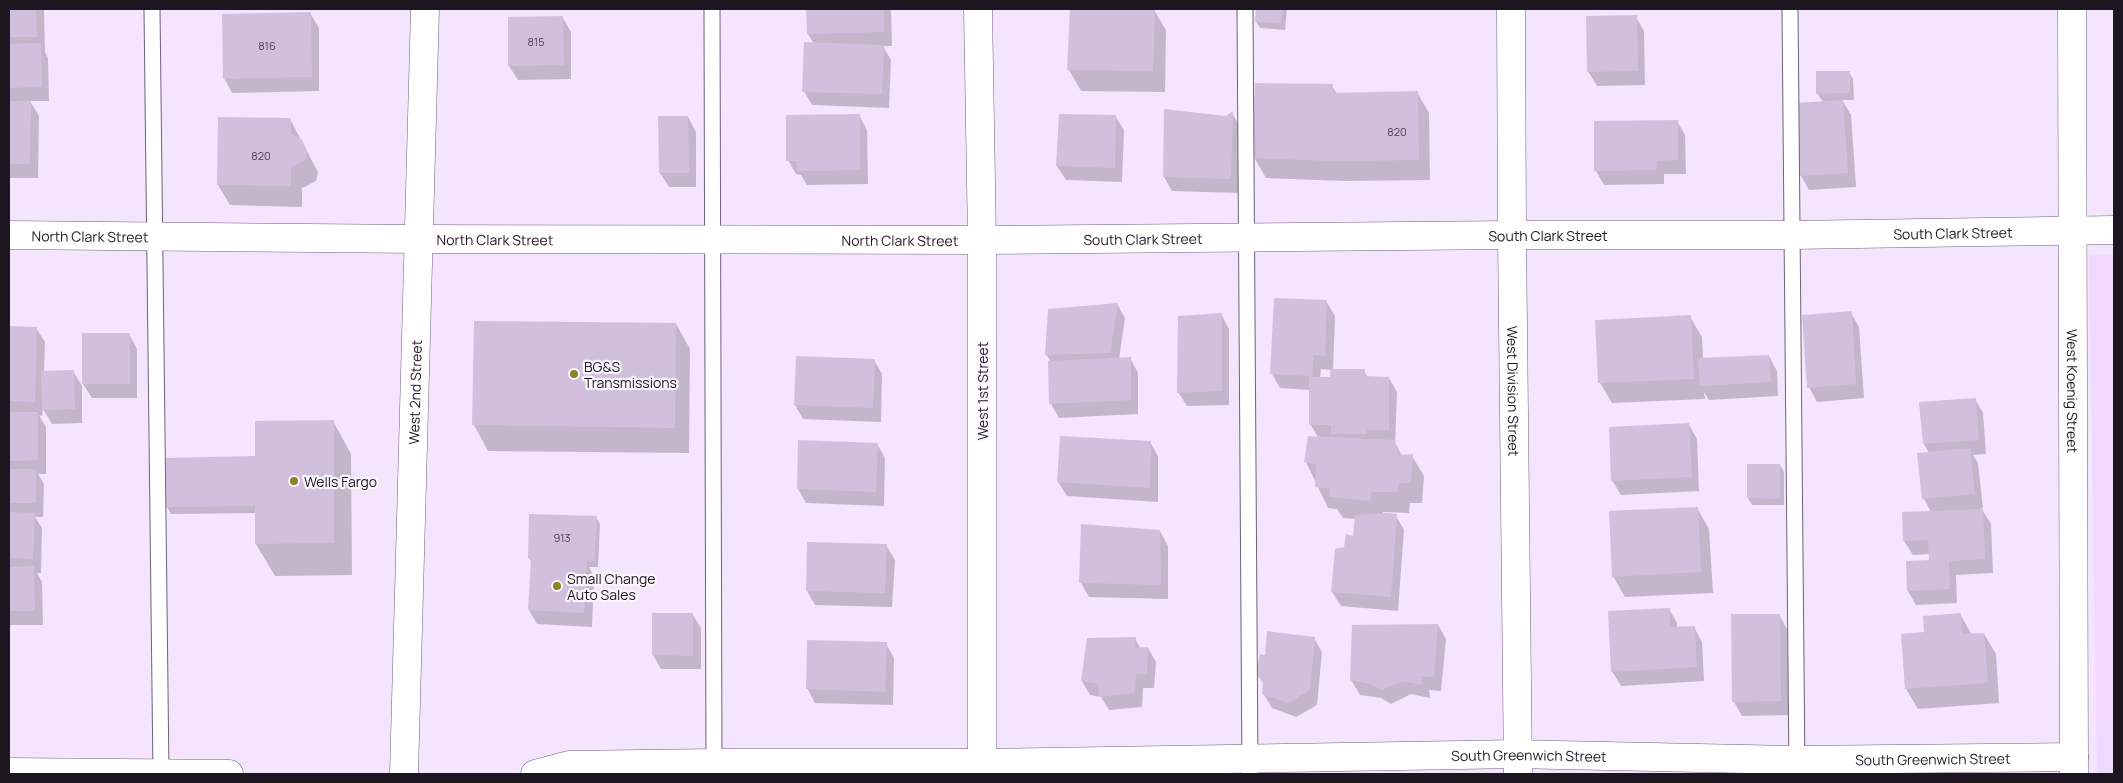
<svg xmlns="http://www.w3.org/2000/svg" width="2123" height="783" font-family="Manrope,sans-serif">
	<style>
		.built { fill: #f0d8fe }
		.shadow { fill: #0003; fill-rule: evenodd }
		.building { fill: #d2bfde }
		.lines { fill: none; stroke-linecap: round; stroke-linejoin: round }
		.lane-casing { stroke: #71607c; stroke-width: 17 }
		.street-casing { stroke: #71607c; stroke-width: 29 }
		.secondary-casing { stroke: #71607c; stroke-width: 29 }
		.highway-casing { stroke: #71607c; stroke-width: 29 }
		.lane { stroke: #fff; stroke-width: 15 }
		.street { stroke: #fff; stroke-width: 28 }
		.secondary { stroke: #fff; stroke-width: 28 }
		.highway { stroke: #fff; stroke-width: 28 }
		.poi-dot { fill: #8f8027; stroke: #faf6fd; stroke-width: 2 }
		.labels { text-anchor: middle; dominant-baseline: central; stroke-width: 4.5; stroke-linejoin: round; paint-order: stroke }
		.number-label { font-size: 11px; fill: #4a4050 }
		.street-label { font-size: 14px; fill: #1d1621; stroke: #faf6fd }
		.poi-label { font-size: 14px; fill: #1d1621; stroke: #faf6fd; text-anchor: start }
	</style>
	<rect width="100%" height="100%" fill="#f4e4fd"/>
	<polygon class="built" points="2114,254 2114,774 2097,774 2089,255"/>
	<g class="shadow">
		<polygon points="9,9 44,9 45,52 48,58 49,101 30,101 39,116 38,178 9,178"/>
		<polygon points="807,9 891,9 892,46 883,46 891,60 889,108 812,105 804,91 814,44 808,34"/>
		<polygon points="1072,9 1154,10 1166,30 1165,92 1081,91 1069,70"/>
		<polygon points="1257,9 1287,9 1285,30 1260,28 1256,21"/>
		<polygon points="310,13 319,28 319,91 232,93 224,78"/>
		<polygon points="1636,17 1644,31 1645,85 1597,86 1588,71"/>
		<polygon points="563,18 571,32 571,79 518,80 509,66"/>
		<polygon points="1849,72 1853,79 1854,100 1842,100 1851,115 1856,187 1809,190 1801,176 1823,102 1817,93"/>
		<polygon points="1332,86 1337,94 1417,92 1429,113 1430,180 1346,181 1266,178 1254,157"/>
		<polygon points="1232,113 1240,127 1239,193 1172,191 1164,177"/>
		<polygon points="859,115 867,130 868,184 807,185 801,175 796,174 788,160"/>
		<polygon points="1115,116 1124,130 1122,182 1066,180 1057,166"/>
		<polygon points="688,117 696,132 696,187 669,187 660,173"/>
		<polygon points="290,119 318,172 316,181 302,188 302,207 230,205 218,185"/>
		<polygon points="1677,121 1685,135 1686,174 1664,174 1664,184 1604,185 1596,171"/>
		<path d="M1326,301L1335,316L1333,370L1364,371L1368,378H1389L1397,392L1395,443L1402,456H1412L1424,476L1422,503H1410L1409,513L1383,512L1382,516H1396L1404,530L1398,611L1341,606L1332,592L1345,548L1354,538L1356,519L1343,518L1337,509L1328,508L1306,462L1318,437L1310,424V390L1280,388L1272,374ZM1321,369L1331,370V378H1320Z"/>
		<polygon points="1117,304 1125,318 1119,359 1130,358 1138,373 1138,414 1059,418 1051,404 1051,362 1046,354"/>
		<polygon points="1851,313 1859,327 1864,398 1817,402 1809,387"/>
		<polygon points="1221,314 1229,329 1229,405 1187,406 1178,392"/>
		<polygon points="1690,317 1702,337 1703,359 1769,356 1777,371 1778,396 1709,400 1704,392 1705,399 1612,403 1600,383"/>
		<polygon points="475,322 676,324 690,349 689,453 488,451 474,425"/>
		<polygon points="9,327 36,328 45,342 44,372 73,371 82,386 82,423 52,424 43,409 42,416 39,415 46,427 46,474 38,474 44,484 43,517 35,517 42,528 41,573 37,573 42,582 43,625 9,625"/>
		<polygon points="129,334 137,349 137,398 92,398 83,384 83,335"/>
		<polygon points="874,360 882,374 881,422 803,419 795,405"/>
		<polygon points="1975,399 1983,413 1986,454 1973,455 1978,463 1983,508 1981,508 1991,524 1993,573 1956,575 1957,603 1916,605 1908,591 1930,561 1930,554 1913,555 1904,541 1931,512 1924,499 1929,453 1924,444"/>
		<polygon points="333,421 351,454 352,575 275,576 256,544 256,513 171,514 167,507"/>
		<polygon points="1689,425 1697,439 1699,491 1621,495 1612,480"/>
		<polygon points="1061,437 1150,442 1158,456 1158,502 1067,496 1058,482"/>
		<polygon points="877,444 885,458 884,506 806,503 798,489"/>
		<polygon points="1748,465 1780,465 1784,472 1784,505 1752,505 1748,498"/>
		<polygon points="1697,508 1709,529 1713,593 1625,597 1613,576"/>
		<polygon points="596,517 600,524 598,567 589,567 594,577 592,627 537,624 529,610 532,562 529,558"/>
		<polygon points="1160,531 1168,546 1168,599 1089,597 1081,583"/>
		<polygon points="886,545 895,560 892,607 815,605 807,591"/>
		<polygon points="1669,609 1677,623 1677,628 1694,627 1702,642 1704,681 1621,686 1612,671"/>
		<polygon points="653,614 692,614 701,628 701,669 661,669 653,655"/>
		<polygon points="1960,614 1972,635 1984,634 1996,654 1999,703 1918,709 1906,689 1926,634"/>
		<polygon points="1779,615 1787,629 1789,715 1742,716 1734,702"/>
		<polygon points="1438,625 1446,639 1441,691 1429,690 1430,698 1411,694 1391,704 1381,698 1360,695 1351,680"/>
		<polygon points="1314,638 1322,652 1317,705 1296,717 1272,708 1263,693 1264,685 1258,674 1267,656"/>
		<polygon points="1135,639 1141,649 1148,648 1156,662 1154,688 1143,688 1142,707 1109,710 1101,697 1090,695 1082,681"/>
		<polygon points="886,644 894,658 893,705 815,703 807,688"/>
	</g>
	<g class="building">
		<polygon points="9,9 36,9 37,37 9,37"/>
		<polygon points="806,9 884,9 884,32 807,34"/>
		<polygon points="1070,9 1155,9 1153,71 1067,70"/>
		<polygon points="1256,9 1283,9 1281,23 1255,22"/>
		<polygon points="311,12 312,77 223,79 222,14"/>
		<polygon points="1637,15 1638,71 1587,72 1586,16"/>
		<polygon points="563,16 564,65 508,66 508,17"/>
		<polygon points="804,42 884,45 882,94 802,92"/>
		<polygon points="41,43 42,87 9,88 9,44"/>
		<polygon points="1816,71 1850,71 1850,93 1816,94"/>
		<polygon points="1255,83 1333,84 1333,93 1418,91 1419,160 1334,161 1252,158"/>
		<polygon points="1843,100 1848,173 1799,176 1794,103"/>
		<polygon points="9,101 31,101 30,164 9,164"/>
		<polygon points="1164,109 1226,116 1233,111 1231,179 1163,177"/>
		<polygon points="860,114 860,170 797,171 797,161 786,161 786,115"/>
		<polygon points="1059,114 1116,115 1115,168 1056,166"/>
		<polygon points="658,116 688,116 689,173 659,173"/>
		<polygon points="218,117 291,118 291,133 302,140 307,151 305,160 291,167 291,186 217,185"/>
		<polygon points="1678,120 1678,160 1657,161 1656,170 1594,171 1594,121"/>
		<polygon points="1274,298 1327,300 1325,356 1314,355 1312,377 1330,377 1330,369 1365,369 1365,376 1389,377 1389,430 1367,430 1367,434 1331,434 1331,425 1309,425 1309,376 1270,374"/>
		<polygon points="1118,303 1110,353 1045,355 1048,309"/>
		<polygon points="1852,311 1856,384 1807,388 1802,315"/>
		<polygon points="1222,313 1222,391 1177,393 1178,316"/>
		<polygon points="1691,315 1694,379 1598,383 1595,320"/>
		<polygon points="474,321 676,323 675,428 472,425"/>
		<polygon points="9,326 37,327 35,402 9,401"/>
		<rect x="82" y="333" width="48" height="51"/>
		<polygon points="1769,355 1771,382 1700,386 1698,358"/>
		<polygon points="796,356 875,359 873,408 794,405"/>
		<polygon points="1131,357 1131,400 1049,404 1048,361"/>
		<polygon points="74,370 75,409 42,410 41,371"/>
		<polygon points="1976,398 1979,440 1923,444 1919,402"/>
		<polygon points="9,412 38,412 38,460 9,461"/>
		<polygon points="334,420 334,543 255,544 255,506 166,507 165,458 255,456 255,421"/>
		<polygon points="1689,423 1692,477 1611,481 1609,427"/>
		<polygon points="1060,436 1151,441 1150,488 1057,482"/>
		<polygon points="1308,436 1395,440 1398,455 1413,454 1411,483 1399,483 1398,492 1372,492 1370,501 1329,497 1330,489 1315,487 1316,464 1304,462"/>
		<polygon points="798,440 878,443 876,492 797,489"/>
		<polygon points="1970,448 1975,494 1922,499 1917,453"/>
		<polygon points="1747,464 1780,464 1780,499 1747,498"/>
		<rect x="9" y="469" width="27" height="34"/>
		<polygon points="1698,507 1701,572 1612,577 1609,511"/>
		<polygon points="1983,509 1985,559 1949,561 1950,589 1907,591 1906,561 1929,560 1928,540 1903,541 1902,512"/>
		<polygon points="9,512 35,513 33,559 9,558"/>
		<polygon points="1386,513 1397,514 1391,597 1331,592 1335,549 1344,547 1346,534 1353,536 1355,515"/>
		<polygon points="529,514 597,516 595,561 587,562 584,613 528,610 531,559 528,558"/>
		<polygon points="1081,524 1160,530 1161,585 1079,583"/>
		<polygon points="807,542 887,544 885,593 806,591"/>
		<polygon points="34,566 35,611 9,611 9,567"/>
		<polygon points="1670,608 1670,627 1695,626 1697,667 1611,672 1608,611"/>
		<polygon points="652,613 693,613 693,656 652,655"/>
		<polygon points="1961,613 1962,634 1984,633 1988,683 1905,689 1901,634 1924,632 1923,616"/>
		<polygon points="1731,614 1780,614 1781,701 1732,702"/>
		<polygon points="1438,624 1434,677 1421,676 1422,685 1402,681 1382,690 1371,684 1350,680 1352,625"/>
		<polygon points="1267,631 1315,637 1310,690 1288,703 1262,694 1263,682 1256,674 1260,654 1265,655"/>
		<polygon points="1136,637 1135,648 1148,647 1147,674 1136,674 1135,693 1099,697 1098,684 1081,681 1087,638"/>
		<polygon points="807,640 887,642 885,692 806,689"/>
	</g>
	<g class="lines">
		<defs>
			<g id="lane">
				<polyline points="152,9 161,774"/>
				<polyline points="712,9 714,770"/>
				<polyline points="1245,9 1250,774"/>
				<polyline points="1790,9 1797,774"/>
			</g>
			<g id="street">
				<path id="s1" d="M1511,9L1512,235L1518,774"/>
				<path id="s2" d="M9,235L417,239L982,240L1512,235H1792L2114,230"/>
				<polyline points="9,772 229,774"/>
				<path id="s3" d="M982,774V763L1518,754L1797,760L2074,757"/>
			</g>
			<g id="secondary">
				<path id="s4" d="M2072,9L2074,774"/>
			</g>
			<g id="highway">
				<path id="s5" d="M404,774L425,9"/>
				<polyline points="535,774 569,765 714,763 982,763 982,240 978,9"/>
			</g>
		</defs>
		<use href="#lane" class="lane-casing"/>
		<use href="#street" class="street-casing"/>
		<use href="#secondary" class="secondary-casing"/>
		<use href="#highway" class="highway-casing"/>
		<use href="#lane" class="lane"/>
		<use href="#street" class="street"/>
		<use href="#secondary" class="secondary"/>
		<use href="#highway" class="highway"/>
	</g>
	<g class="poi-dot">
		<circle cx="574" cy="374" r="5"/>
		<circle cx="294" cy="481" r="5"/>
		<circle cx="557" cy="586" r="5"/>
	</g>
	<g class="labels">
		<g class="number-label">
			<text x="536" y="41">815</text>
			<text x="267" y="45">816</text>
			<text x="1397" y="131">820</text>
			<text x="261" y="155">820</text>
			<text x="562" y="537">913</text>
		</g>
		<g class="street-label">
			<text stroke="none"><textPath href="#s2" startOffset="1944">South Clark Street</textPath></text>
			<text stroke="none"><textPath href="#s2" startOffset="1539">South Clark Street</textPath></text>
			<text stroke="none"><textPath href="#s2" startOffset="81">North Clark Street</textPath></text>
			<text stroke="none"><textPath href="#s2" startOffset="1134">South Clark Street</textPath></text>
			<text stroke="none"><textPath href="#s2" startOffset="486">North Clark Street</textPath></text>
			<text stroke="none"><textPath href="#s2" startOffset="891">North Clark Street</textPath></text>
			<text stroke="none"><textPath href="#s5" startOffset="382">West 2nd Street</textPath></text>
			<text transform="translate(982 391) rotate(-90)">West 1st Street</text>
			<text stroke="none"><textPath href="#s4" startOffset="382">West Koenig Street</textPath></text>
			<text stroke="none"><textPath href="#s1" startOffset="382">West Division Street</textPath></text>
			<text stroke="none"><textPath href="#s3" startOffset="558">South Greenwich Street</textPath></text>
			<text stroke="none"><textPath href="#s3" startOffset="962">South Greenwich Street</textPath></text>
		</g>
		<g class="poi-label">
			<text x="584" y="366">BG&amp;S<tspan x="584" dy="16">Transmissions</tspan></text>
			<text x="304" y="481">Wells Fargo</text>
			<text x="567" y="578">Small Change<tspan x="567" dy="16">Auto Sales</tspan></text>
		</g>
	</g>
	<rect width="2123" height="783" fill="none" stroke="#1d1621" stroke-width="20"/>
</svg>
